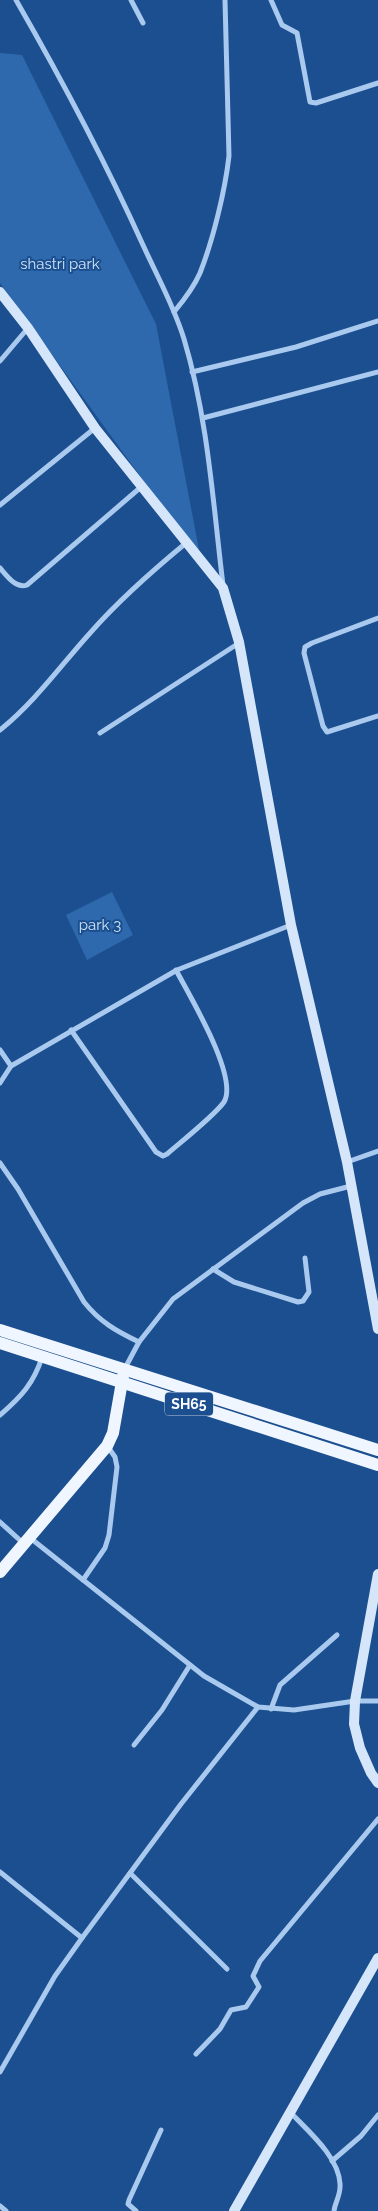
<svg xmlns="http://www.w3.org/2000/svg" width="378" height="2211" font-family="Raleway,sans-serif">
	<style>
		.green { fill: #2e69ad }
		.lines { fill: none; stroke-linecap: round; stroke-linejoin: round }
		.street { stroke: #a9c9ee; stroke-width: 5 }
		.secondary { stroke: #d6e6fa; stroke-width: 10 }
		.primary { stroke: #f0f6ff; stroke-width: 12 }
		.labels { text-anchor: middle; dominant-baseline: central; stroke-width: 4; stroke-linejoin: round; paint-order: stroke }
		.shield { fill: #1b4f8f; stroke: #bbcadd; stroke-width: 1 }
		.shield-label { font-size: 14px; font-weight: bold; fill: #fff }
		.park-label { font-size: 15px; fill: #cfe3fa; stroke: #1b4f8f }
	</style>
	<rect width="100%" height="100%" fill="#1b4f8f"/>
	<g class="green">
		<polygon points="0,53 22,55 156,324 201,560 0,283"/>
		<polygon points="112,892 133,935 87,960 66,915"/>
	</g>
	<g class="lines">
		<g class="street">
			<path d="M16,0C62,80 105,161 143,245C157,276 174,306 184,339C208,419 213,503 223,585"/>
			<polyline points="131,0 143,23"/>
			<polyline points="271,0 282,25 297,33 310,102 316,103 378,83"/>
			<path d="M174,312C184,300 194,287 200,273C213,240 225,191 229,156L225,0"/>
			<polyline points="0,361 28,328"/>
			<polyline points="192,372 296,347 378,321"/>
			<polyline points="203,418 378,372"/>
			<polyline points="0,505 95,428"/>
			<path d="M0,568C7,576 16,589 27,585L141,487"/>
			<polyline points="378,618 312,643 305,647 304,653 323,726 327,732 378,716"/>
			<path d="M0,730C35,702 61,665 91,632C120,599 152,571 186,543"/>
			<polyline points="100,733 239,643"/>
			<path d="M71,1030L156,1152L163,1156L167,1154C181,1142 215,1115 224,1102C239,1077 189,995 176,970"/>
			<polyline points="0,1050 11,1066 0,1083"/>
			<polyline points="11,1066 177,970 291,925"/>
			<polyline points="347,1162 378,1151"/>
			<path d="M0,1163L18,1189L84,1302C100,1322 116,1331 139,1342"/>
			<polyline points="213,1269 234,1282 298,1302 303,1301 309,1292 305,1258"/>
			<polyline points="124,1370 139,1342 173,1299 303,1203 320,1194 351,1186"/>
			<path d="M0,1415C21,1397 34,1383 42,1357"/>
			<polyline points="0,1522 23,1543"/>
			<polyline points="29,1537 204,1676 258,1707 294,1710 355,1701 378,1701"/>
			<polyline points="83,1580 105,1548 109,1535 117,1467 115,1457 108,1447"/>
			<polyline points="271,1709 280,1685 337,1635"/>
			<polyline points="134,1745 162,1710 190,1665"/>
			<polyline points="0,1872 82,1938 181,1804 258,1707"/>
			<polyline points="130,1873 227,1969"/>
			<polyline points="196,2054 220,2029 231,2010 246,2007 259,1987 253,1976 260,1961 378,1819"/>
			<polyline points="0,2072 55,1976 82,1938"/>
			<path d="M291,2113C308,2131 339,2157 340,2184C341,2195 335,2202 334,2211"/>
			<polyline points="332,2161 361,2136 378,2115"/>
			<polyline points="0,2206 6,2211"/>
			<polyline points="136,2211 128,2204 129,2200 161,2130"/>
		</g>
		<g class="secondary">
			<polyline points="0,292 28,328 95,428 223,588 239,642 291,925 347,1162 378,1329"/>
			<polyline points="378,1574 355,1701 354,1724 360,1748 371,1773 378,1783"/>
			<polyline points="234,2211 378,1958"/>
		</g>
		<g class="primary">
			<polyline points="0,1330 378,1450"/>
			<polyline points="0,1343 378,1465"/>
			<polyline points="0,1572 107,1446 113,1433 123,1376"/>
		</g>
	</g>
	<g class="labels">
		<rect class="shield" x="165" y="1392.5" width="48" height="23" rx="4"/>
		<g class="shield-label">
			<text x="189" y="1404">SH65</text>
		</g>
		<g class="park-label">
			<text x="60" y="264">shastri park</text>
			<text x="100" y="925">park 3</text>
		</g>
	</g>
</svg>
